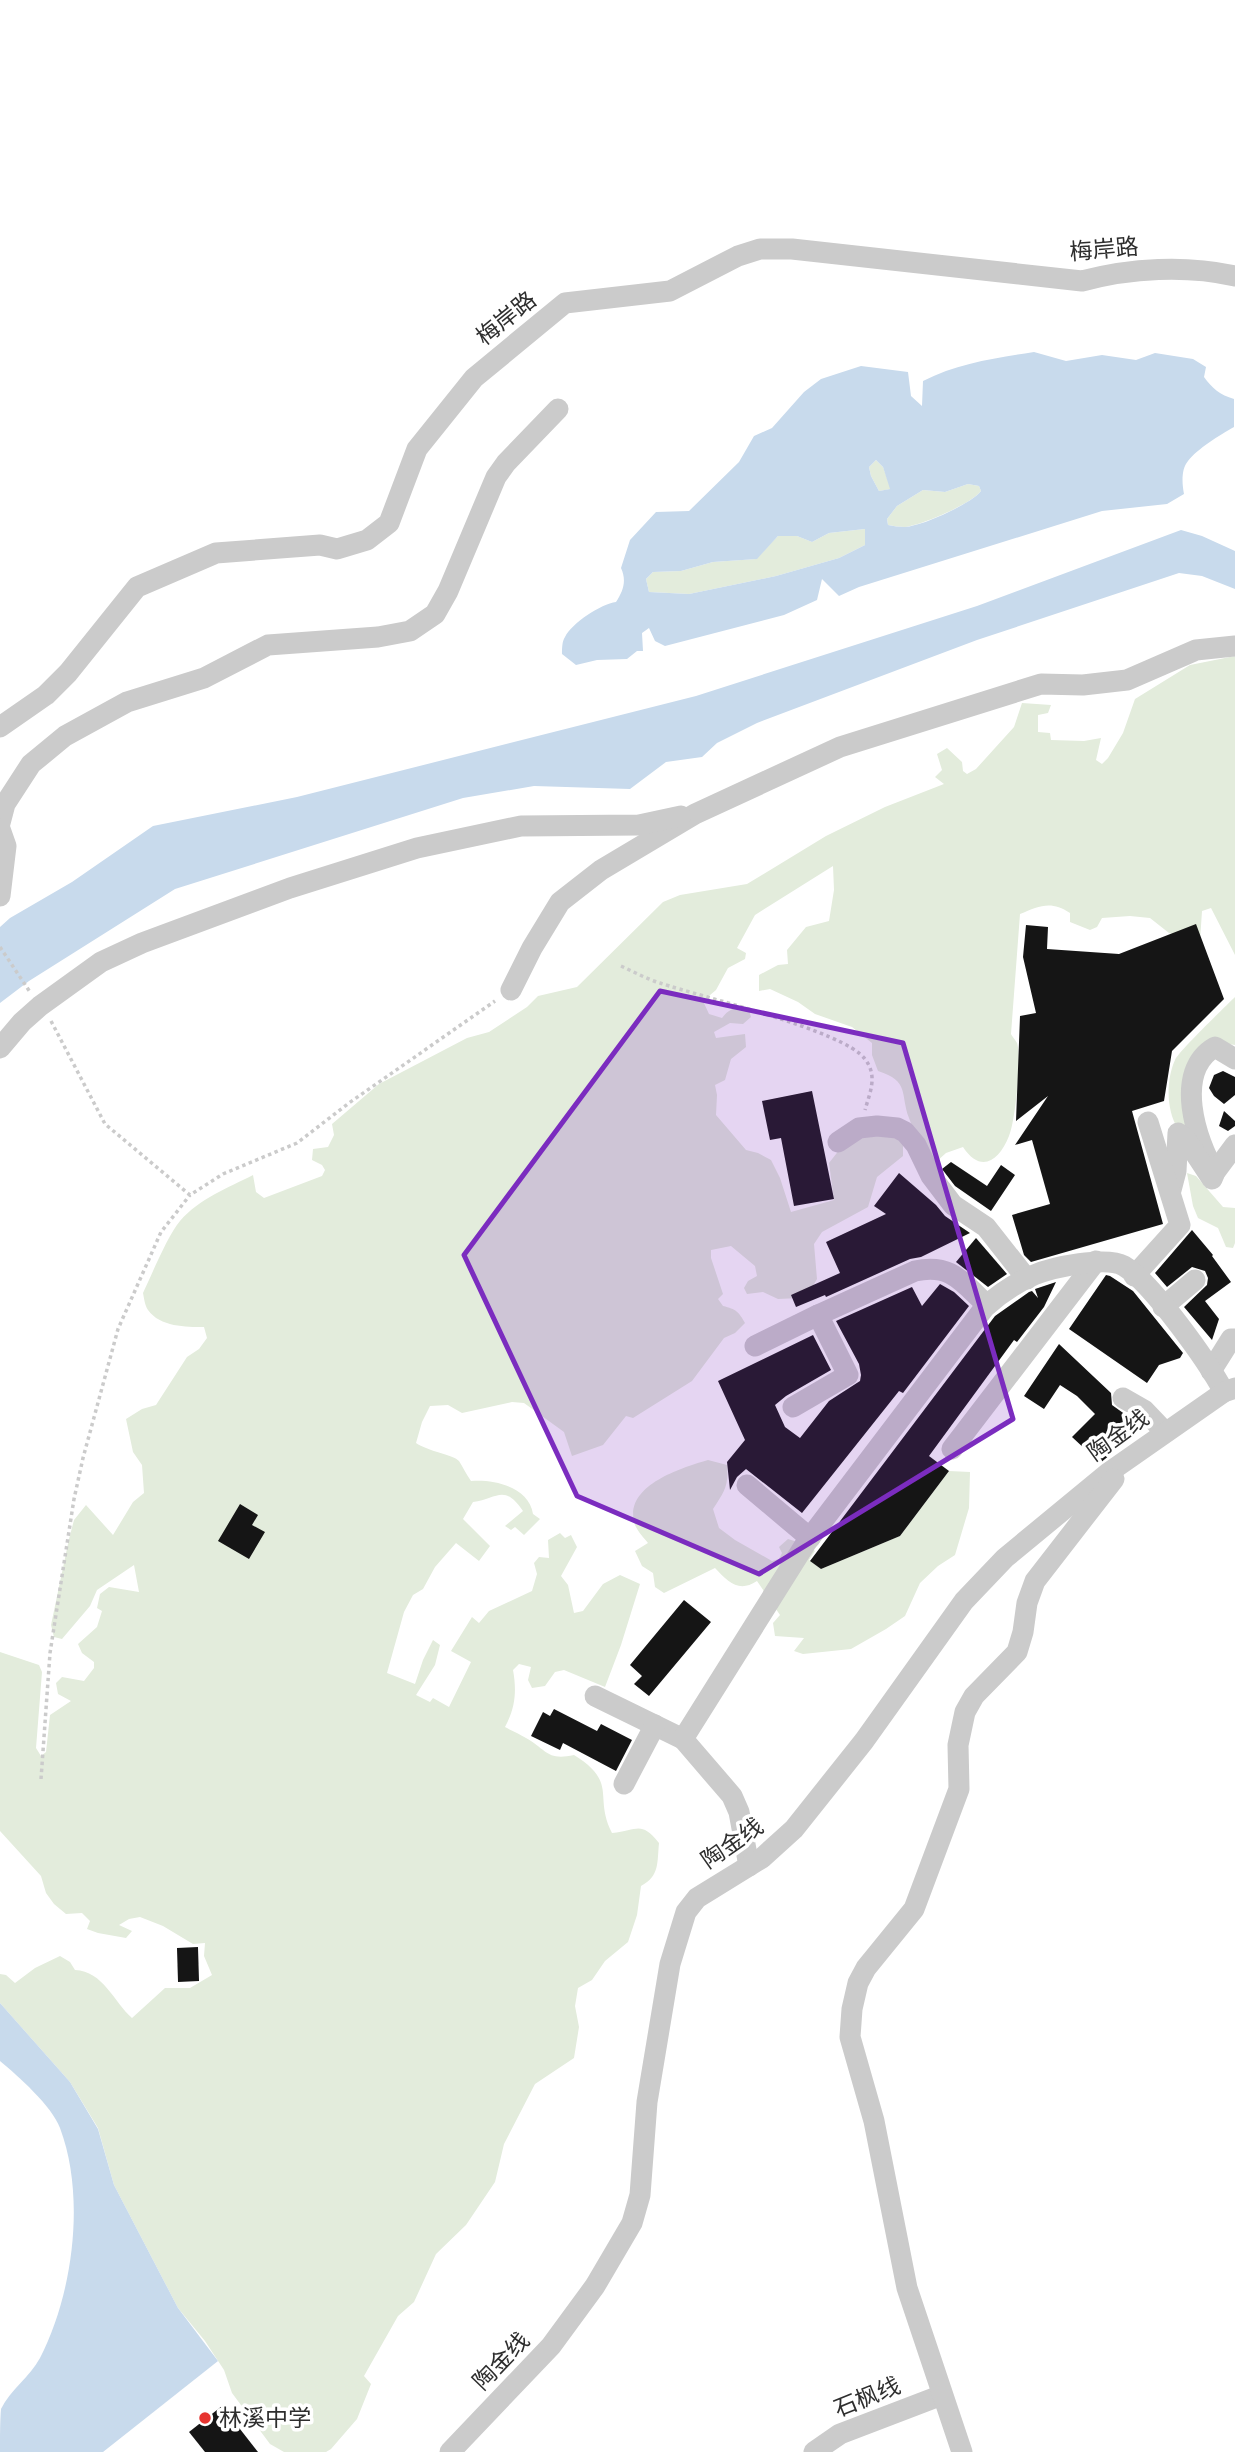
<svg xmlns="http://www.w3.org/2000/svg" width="1235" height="2452" font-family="Rubik,'Noto Sans SC',sans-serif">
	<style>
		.green { fill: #e3ecdc }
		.water { fill: #c8daec; fill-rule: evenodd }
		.building { fill: #151515 }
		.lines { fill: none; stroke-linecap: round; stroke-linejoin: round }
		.path { stroke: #cbcbcb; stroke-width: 3.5; stroke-dasharray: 3.5 3.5; stroke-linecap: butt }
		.minor { stroke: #cbcbcb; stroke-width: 21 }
		.marked { fill: #7b2cbf; fill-opacity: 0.2; stroke: #7b2cbf; stroke-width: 5; stroke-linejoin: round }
		.poi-dot { fill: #e63430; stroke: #fff; stroke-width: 2.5 }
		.labels { text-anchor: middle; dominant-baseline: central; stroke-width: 7; stroke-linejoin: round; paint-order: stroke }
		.street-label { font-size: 23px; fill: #2e2e2e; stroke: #fff }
		.poi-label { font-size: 23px; fill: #2e2e2e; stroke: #fff; text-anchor: start }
	</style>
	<rect width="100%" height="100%" fill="#fff"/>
	<g class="green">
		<polygon points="876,460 883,467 891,489 879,491 871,476 869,467"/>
		<path d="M968,484L979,486L981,491C971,504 922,525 905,527C900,527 894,526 888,525L887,519L897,506L923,490L945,492Z"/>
		<polygon points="865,529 865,545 839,558 776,576 689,594 649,592 646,579 653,572 681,571 713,562 756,559 778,536 797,536 812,542 829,533"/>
		<path d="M1235,656V955L1211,908L1202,911L1200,941L1169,933L1150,918L1130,916L1102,918L1097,927L1090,930L1070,922V913C1051,900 1039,906 1020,914L1011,1034C1012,1036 1016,1041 1017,1043C1022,1057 1015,1123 1009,1136C999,1161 981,1174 963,1147L946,1153L936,1162L927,1160C921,1146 914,1133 909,1118C900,1094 910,1081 878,1071L872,1055V1043L852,1027L815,1014L798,1002L770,989L759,991V975L778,965L788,964L787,950L806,927L829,921L834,890L833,866L755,915L737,948L746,953L745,959L728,968L716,990L703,1001L709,1014L722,1018C729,1009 736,1006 748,1007L751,1017L743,1024L730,1023L714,1032L716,1038L745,1034L746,1047L731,1059L725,1080L715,1085L717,1095L716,1115L746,1150L758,1153L771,1160L780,1178L791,1212L834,1200L829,1163L847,1140L862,1136H898L903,1144V1156L877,1177L868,1207L822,1232L814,1244L817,1279L810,1291L799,1298L778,1299L763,1292L747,1294L744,1288L748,1281L757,1276L755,1266L731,1246L711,1250V1258L723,1294L718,1299L723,1306C736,1309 739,1312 745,1323L735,1333L724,1338L692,1381L633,1418L626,1416L603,1445L572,1456L564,1432L524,1403L512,1402L462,1413L448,1405L430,1406L422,1422L416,1443C427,1451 454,1455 459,1461C463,1467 466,1474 471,1481C494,1479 529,1487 533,1514L540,1519L524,1535L515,1527L511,1530L505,1526L523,1511C504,1483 497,1499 473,1502L463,1519L490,1546L479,1561L456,1543L435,1567L423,1589L413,1595L404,1612L387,1673L415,1684L423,1660L433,1640L440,1645L435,1665L416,1695L430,1702L433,1698L449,1707L471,1662L451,1651L472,1617L479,1623L489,1611L532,1591L537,1574L534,1563L539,1557L549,1558L548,1540L560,1533L565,1538L571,1535L577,1547L561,1576L568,1585L574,1613L583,1611L603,1584L620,1575L640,1584L621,1645L605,1687L564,1670L555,1672L545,1686L532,1688L528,1680L531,1667L519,1664L513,1670C517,1692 515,1708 505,1727C512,1731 520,1734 526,1738C547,1750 547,1761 574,1755C619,1783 593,1796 612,1833C638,1831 640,1820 659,1843C657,1862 660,1876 641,1886L637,1915L628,1942L605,1961L592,1980L578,1988L575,2006L579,2027L574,2058L535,2084L504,2144L495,2182L466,2225L436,2254L414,2302L398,2316L364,2376L371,2384L357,2419L331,2449L326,2452H284L270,2444L232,2393L224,2370L205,2341L178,2308L114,2185L98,2128L70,2082L0,2003V1974L6,1975L15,1983L35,1968L60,1956L70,1962L75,1970C103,1971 114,2002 132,2018L165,1988H190L212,1975L204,1956L205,1943L193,1944L163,1926L140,1917L129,1919L119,1925L132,1931L126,1938L98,1933L87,1929L90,1921L82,1913L66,1914L54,1904L46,1893L41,1876L0,1831V1652L39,1665L42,1672L36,1748L41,1756L46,1752L50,1715L71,1701L58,1694L56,1683L62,1677L84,1681L94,1668V1662L82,1653L78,1644L97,1627L102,1611L97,1608L100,1594L109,1587L139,1592L134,1565L97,1590L90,1606L62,1639L54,1637L51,1625L69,1539L74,1520L86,1505L113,1535L133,1502L144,1493L142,1465L133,1452L126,1419L142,1409L156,1405L187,1357L199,1349L207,1338L204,1327C186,1327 160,1327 148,1310C145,1306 144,1298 143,1293C152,1274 168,1235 180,1221C200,1198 228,1188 253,1175L256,1192L264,1198L322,1176L325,1170L322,1165L312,1160L313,1149L328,1147L334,1135L332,1124L379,1084L467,1038L489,1032L527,1007L538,996L577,987L663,902L680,895L747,884L826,836L885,807L944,784L935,777L942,770L937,754L947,748L962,762L963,771L967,774L976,769L1014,727L1022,703L1051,705L1048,713L1038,715V732L1050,733L1051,740L1084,741L1101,738L1096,760L1102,764L1108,758L1123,733L1135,699L1190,665Z"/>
		<path d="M1235,997V1045L1222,1043L1204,1058L1184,1128L1178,1129C1166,1110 1166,1080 1175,1060C1178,1052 1226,1006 1235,997Z"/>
		<polygon points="1187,1173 1196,1176 1223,1207 1235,1208 1235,1243 1233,1248 1226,1247 1218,1228 1198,1218 1193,1206"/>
		<path d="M708,1460L727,1465C729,1486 724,1492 713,1509L719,1528L735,1540L772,1561L779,1559L782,1553L779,1547L788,1539L807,1545L815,1551L809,1560L821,1569L900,1536L949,1471L970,1472L969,1508L955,1555L938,1566L920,1583L905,1616L886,1629L851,1649L803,1654L794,1651L804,1638L775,1636L773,1623L780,1615L757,1581C739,1593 728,1582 715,1568L664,1593L655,1587L653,1573L642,1566L635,1551L648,1543C644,1538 638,1532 635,1525C622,1486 681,1468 708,1460Z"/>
	</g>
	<g class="water">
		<path d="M1034,352L1066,361L1102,355L1136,360L1155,353L1193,359L1206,367L1204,377C1212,388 1220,395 1234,399V427C1220,435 1197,449 1188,461C1181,469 1182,484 1184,494L1167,504L1102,511L859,587L839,596L822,579L817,600L784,615L665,646L655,641L649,628L642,633L643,651H637L627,659L597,660L576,665L562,654C562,649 562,641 565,637C572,623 601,604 616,602C623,591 627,581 621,568L630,540L656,512L689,511L739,462L754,436L772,428L804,392L821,379L861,366L908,372L911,396L922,406L923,381C958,363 996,358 1034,352ZM876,460L883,467L890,489L879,491L871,476L869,467ZM968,484L979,486L981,491C971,504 922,526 905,527C900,527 893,526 888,525L887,519L897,506L923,490L945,492ZM865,529V545L839,558L776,576L689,594L649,592L646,579L653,572L681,571L713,562L757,559L778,536H797L812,542L829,533Z"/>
		<polygon points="1181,530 1202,536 1235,551 1235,589 1202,576 1179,573 977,640 757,723 717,743 702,757 666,762 630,789 534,786 463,798 175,889 29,981 0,1003 0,927 10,918 72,882 153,826 297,797 696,696 977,606"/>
		<path d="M0,2003L70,2082L98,2129L114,2185L178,2308L218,2361L103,2452H0C0,2440 0,2420 1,2409C10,2390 30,2377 40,2358C73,2294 86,2197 60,2128C52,2106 18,2076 0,2061Z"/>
	</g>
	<g class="building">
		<polygon points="1196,924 1224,999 1172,1051 1164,1101 1132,1111 1163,1224 1031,1262 1024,1255 1012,1215 1050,1204 1032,1140 1015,1145 1048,1096 1016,1121 1020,1016 1036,1013 1023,957 1026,925 1048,927 1047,949 1119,954"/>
		<polygon points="1223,1071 1235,1077 1235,1095 1224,1104 1214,1096 1209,1088 1214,1075"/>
		<polygon points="812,1091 834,1199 794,1206 781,1138 770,1140 762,1101"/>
		<polygon points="1224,1111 1235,1121 1235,1126 1228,1131 1219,1126"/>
		<polygon points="951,1162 987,1186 1001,1165 1015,1175 991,1211 955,1186 942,1169"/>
		<polygon points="899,1173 936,1205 945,1216 970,1233 921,1257 910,1259 826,1297 825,1295 796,1307 791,1295 840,1273 826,1242 886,1214 874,1206"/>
		<polygon points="1192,1230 1213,1255 1212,1256 1231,1282 1205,1301 1219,1319 1212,1340 1184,1307 1207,1285 1208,1278 1205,1271 1192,1267 1167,1287 1155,1273"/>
		<polygon points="976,1238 1007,1274 988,1287 956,1262"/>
		<polygon points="1106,1275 1110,1276 1133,1291 1183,1353 1180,1358 1159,1365 1147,1383 1069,1329"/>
		<polygon points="1056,1282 1044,1307 1017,1342 1014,1340 929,1456 949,1471 900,1536 821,1569 810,1561 995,1316 1029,1292 1032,1291 1038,1298 1035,1289"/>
		<polygon points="940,1284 954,1292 969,1306 903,1393 899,1391 802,1513 746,1469 737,1477 730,1490 727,1462 745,1440 718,1381 813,1335 831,1370 786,1396 775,1405 785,1427 800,1438 829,1401 860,1381 861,1375 859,1364 836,1321 912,1287 922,1306"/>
		<polygon points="1059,1344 1111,1393 1112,1405 1140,1425 1110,1455 1100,1463 1072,1437 1095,1414 1077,1396 1060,1385 1044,1409 1024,1396"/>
		<polygon points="240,1504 258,1515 252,1525 265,1532 249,1559 218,1541"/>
		<polygon points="684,1600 711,1622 649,1696 634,1684 642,1676 630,1665"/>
		<polygon points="554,1709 597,1731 601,1724 632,1740 616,1771 563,1743 560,1750 531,1736 543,1712 550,1716"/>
		<polygon points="198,1947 199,1981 178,1982 177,1948"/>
		<polygon points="222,2406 258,2452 205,2452 189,2432"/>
	</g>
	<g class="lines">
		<g class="path">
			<polyline points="0,947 30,992"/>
			<path d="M621,966C634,972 647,979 660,983C701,997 843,1030 865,1059C878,1076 870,1092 865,1110"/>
			<polyline points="51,1021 105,1124 190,1195 223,1174 297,1143 349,1103 495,1001"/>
			<polyline points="41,1779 50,1653 74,1499 83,1458 118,1329 161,1232 190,1195"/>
		</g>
		<g class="minor">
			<path d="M0,727L46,695L68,673L137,587L216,553L320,545L337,549L367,540L389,523L417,449L474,378L565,303L670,291L738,256L760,249H792L1082,281C1131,268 1186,265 1235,276"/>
			<polyline points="0,823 5,804 31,764 65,736 127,702 204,678 268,645 378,637 410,631 435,614 448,591 496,477 506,463 558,409"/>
			<polyline points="0,829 6,846 0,896"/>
			<polyline points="511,990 532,948 560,902 601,870 695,814 840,747 1041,684 1083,685 1127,680 1196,650 1235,646"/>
			<polyline points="0,1048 22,1022 40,1006 101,962 142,943 290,888 417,848 521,826 639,825 681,816"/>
			<polyline points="838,1142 859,1128 877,1126 897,1128 905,1132 916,1145 931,1176 953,1205 986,1227 1027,1279"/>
			<path d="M1215,1172C1196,1141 1173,1071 1215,1047L1235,1059"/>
			<polyline points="1171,1190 1176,1171 1178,1133 1185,1138 1212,1179 1215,1172 1235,1145"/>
			<polyline points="1134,1276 1180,1225 1148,1122"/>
			<polyline points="1163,1307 1195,1280"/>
			<polyline points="755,1346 818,1315"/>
			<polyline points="1211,1371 1231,1339 1235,1339"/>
			<polyline points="1123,1398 1144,1410 1165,1432"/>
			<path d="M793,1407L848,1375L818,1315L915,1271C951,1263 962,1282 987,1305"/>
			<polyline points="952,1449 1096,1261"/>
			<polyline points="747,1485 810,1538"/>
			<polyline points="595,1696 683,1739"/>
			<polyline points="624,1784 655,1725"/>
			<path d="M749,1866L739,1812L732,1796L683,1739L806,1543L985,1307C1000,1293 1016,1283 1034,1275C1053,1267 1106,1256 1124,1266C1152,1283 1208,1362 1224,1392"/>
			<polyline points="450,2452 551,2346 595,2286 632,2223 640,2195 647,2102 670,1964 686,1912 697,1898 762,1858 794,1829 864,1741 964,1601 1005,1558 1108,1473 1224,1392 1235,1388"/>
			<polyline points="814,2452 840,2434 942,2395"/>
			<polyline points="962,2452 907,2288 874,2121 850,2037 852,2009 858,1983 866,1968 914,1909 959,1789 958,1745 965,1712 974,1696 1017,1652 1023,1632 1027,1603 1035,1581 1114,1479"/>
		</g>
	</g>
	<path class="marked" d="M660,991L903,1043L1013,1419L759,1574L577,1496L464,1255Z"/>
	<circle class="poi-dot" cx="205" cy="2418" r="7"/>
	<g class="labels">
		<g class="street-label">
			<text transform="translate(1104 249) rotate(-5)">梅岸路</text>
			<text transform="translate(506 318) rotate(-39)">梅岸路</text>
			<text transform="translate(1118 1435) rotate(-36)">陶金线</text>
			<text transform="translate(732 1843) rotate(-35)">陶金线</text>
			<text transform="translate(501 2361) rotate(-46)">陶金线</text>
			<text transform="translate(867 2397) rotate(-22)">石枫线</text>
		</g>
		<g class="poi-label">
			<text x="219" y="2418">林溪中学</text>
		</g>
	</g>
</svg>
